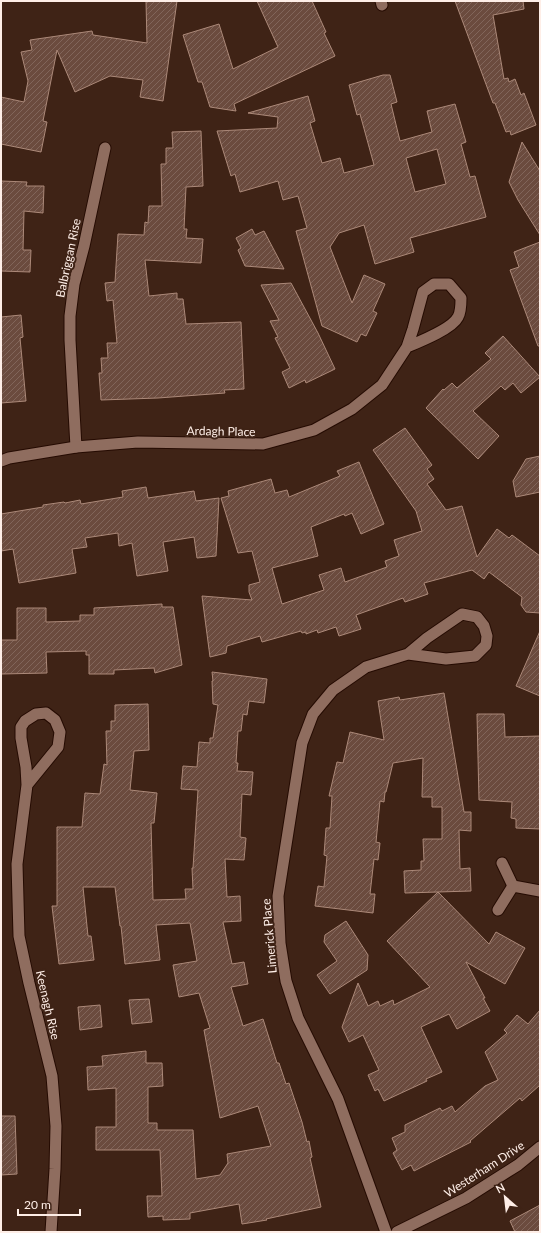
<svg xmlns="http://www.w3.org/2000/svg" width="541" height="1233" font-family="Lato,sans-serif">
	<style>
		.building { fill: url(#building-hatch); stroke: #ac8979; fill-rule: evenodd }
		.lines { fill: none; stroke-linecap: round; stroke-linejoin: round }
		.minor-casing { stroke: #250b02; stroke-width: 13 }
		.minor { stroke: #8f6d5f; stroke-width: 11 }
		.labels { text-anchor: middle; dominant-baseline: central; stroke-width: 4; stroke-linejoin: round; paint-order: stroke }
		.street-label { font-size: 12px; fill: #feeee7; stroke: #3f2316 }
	</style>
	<defs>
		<pattern id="building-hatch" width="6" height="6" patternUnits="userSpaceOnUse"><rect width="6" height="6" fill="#6b4b3e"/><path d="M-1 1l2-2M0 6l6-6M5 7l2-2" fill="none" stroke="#81655a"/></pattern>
	</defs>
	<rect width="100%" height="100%" fill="#3f2316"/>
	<g class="building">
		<polygon points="146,1 177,1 163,101 140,97 143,80 110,76 75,92 57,50 43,121 47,122 41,152 1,144 1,97 24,102 28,81 21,52 32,50 30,40 92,31 93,35 147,43"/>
		<polygon points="257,1 312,1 326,32 324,33 335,56 234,104 236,111 210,107 202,82 198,82 183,35 219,24 233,69 278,47"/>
		<polygon points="455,1 523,1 524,9 493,15 504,79 508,78 509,82 515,79 521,95 524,93 536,125 511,135 510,131 506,132 495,103 493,103"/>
		<path d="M383,75H390L397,102L391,104L400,141L432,132L427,111L455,104L466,142L461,144L470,177L475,176L486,217L410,238L414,252L375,264L364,225L339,233L330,247L352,303L364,275L385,284L373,311L377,313L366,336L361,334L357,342L322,326L296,231L307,228L298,196L283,200L278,181L240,192L235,174L231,176L217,131L277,128L278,117L248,113L308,96L315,121L310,123L322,163L340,158L344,173L374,165L360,114L357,115L349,85ZM437,149L446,184L415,192L406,158Z"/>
		<polygon points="201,131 203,186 186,187 184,229 187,229 186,238 203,239 201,263 145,260 149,296 177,293 177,299 183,299 186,324 241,322 244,389 224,390 225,393 158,398 101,400 99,373 102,373 101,358 108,358 107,343 117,343 113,300 107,301 105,283 115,282 118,234 144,235 145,222 148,223 149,206 162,206 161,164 166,164 166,148 173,148 172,132"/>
		<polygon points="522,142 540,171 540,235 518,200 509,182"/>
		<polygon points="1,181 27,182 26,186 44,186 43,213 24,211 23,250 31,250 30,272 1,271"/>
		<polygon points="252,229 255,235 264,231 284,269 245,266 238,250 241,248 236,238"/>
		<polygon points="540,242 540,346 538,346 510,270 519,267 514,252"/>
		<polygon points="291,283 318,333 335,369 306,383 305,380 289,388 282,372 290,368 275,338 278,337 270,321 279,320 261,285"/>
		<polygon points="21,315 23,337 20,338 26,401 1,403 1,317"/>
		<polygon points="503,336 540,377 521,393 513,383 505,390 501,386 473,411 499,436 478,459 426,408 443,389 444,390 452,383 457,388 491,359 485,353"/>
		<polygon points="405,428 432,465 427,469 434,479 427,484 446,510 462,506 477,557 497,529 509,538 512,535 540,556 540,613 526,612 521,605 522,597 489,572 484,579 472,570 424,583 428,594 405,602 403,598 356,615 361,629 339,636 336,627 318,633 317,630 306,634 306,632 302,633 301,631 262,642 260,636 227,646 226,653 210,657 202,596 252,600 249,592 249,585 260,582 252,551 238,553 221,498 229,496 228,491 271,479 275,493 287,490 289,497 340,476 337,471 359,462 384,524 361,534 352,513 345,516 344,514 311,527 318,556 272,568 282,604 324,590 319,575 341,568 345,582 387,567 385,561 399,556 394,540 422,531 416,511 373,450"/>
		<polygon points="540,456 540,492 516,497 513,481 526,459"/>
		<polygon points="146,487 148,498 194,491 196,501 219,498 216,556 197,558 194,537 163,542 168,571 137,576 132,543 119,546 118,533 85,538 87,547 72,549 76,573 19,583 13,549 1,551 1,514 43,507 43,505 64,502 65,503 80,500 81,504 123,497 122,491"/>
		<polygon points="162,604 162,607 173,607 182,665 155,673 154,668 114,670 114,674 89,674 89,655 86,655 86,651 46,652 47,673 1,674 1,640 17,640 17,608 46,608 46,622 80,621 80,615 94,615 94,608"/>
		<polygon points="540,631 540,696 516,686"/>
		<polygon points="212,672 267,679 264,703 249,701 247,715 243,714 241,731 238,731 236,763 238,763 237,771 253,772 251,795 242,794 240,837 246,838 244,860 225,859 227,897 240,896 241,921 223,922 232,964 244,962 248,984 231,987 243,1026 263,1019 277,1063 279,1063 286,1084 289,1083 302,1122 307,1142 309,1141 312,1157 310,1158 321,1207 266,1219 267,1220 242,1224 239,1204 190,1213 190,1219 163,1220 163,1216 148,1217 147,1196 162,1196 160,1150 96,1150 96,1127 116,1127 116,1088 88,1090 87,1067 103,1066 102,1056 146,1051 146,1063 162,1063 163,1086 148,1087 148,1123 157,1123 157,1130 193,1130 196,1179 220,1175 228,1163 227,1154 271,1146 258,1106 220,1118 204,1030 210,1028 199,993 179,997 173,965 197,961 190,923 156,925 160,960 125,964 121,926 120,926 115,887 83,887 88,936 91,936 94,960 59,964 52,906 57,906 57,827 82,827 85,793 100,794 104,764 107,765 106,731 111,731 111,721 115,721 115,705 148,704 149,750 134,751 130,790 157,793 154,823 151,823 153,900 186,899 185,889 193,889 192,868 193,868 198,790 181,789 183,766 197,767 199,742 210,743 210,738 213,738 218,705 213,704 212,681 213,681"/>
		<polygon points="444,693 464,812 471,812 471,831 459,830 460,869 470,868 471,891 438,892 489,944 496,932 525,948 505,984 466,962 485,998 483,998 490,1011 457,1029 449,1014 421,1027 442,1072 426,1079 427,1081 384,1101 378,1089 375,1091 368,1075 379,1070 363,1035 349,1042 342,1027 358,983 368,1006 378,1001 380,1006 393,1000 394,1005 430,987 387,941 438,892 405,893 404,871 421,870 421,861 424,861 423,839 442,839 442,807 432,807 432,797 422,797 423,758 393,763 386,792 385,792 384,802 380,801 376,842 380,843 378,860 374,859 370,894 375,894 373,913 315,906 318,886 324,887 327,856 324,855 326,828 330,828 332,796 329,796 337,762 343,763 350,732 384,740 378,701 399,697 400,700"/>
		<polygon points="477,714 504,714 505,737 540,736 540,829 516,828 516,819 511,818 512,802 479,800"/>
		<polygon points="346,921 368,955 367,970 330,994 317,975 337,961 324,942 325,935"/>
		<polygon points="149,999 152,1022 132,1024 129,1000"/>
		<polygon points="100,1005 102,1027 80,1030 78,1007"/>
		<polygon points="540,1010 540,1085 522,1101 520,1098 470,1141 471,1142 414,1171 411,1165 402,1170 393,1153 397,1150 392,1138 405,1132 405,1125 440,1108 442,1111 452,1106 455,1112 485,1086 498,1080 485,1052 507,1033 504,1030 517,1015 528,1024"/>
		<polygon points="1,1116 15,1116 17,1174 1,1175"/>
		<polygon points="540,1205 540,1232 515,1232 510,1221"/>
	</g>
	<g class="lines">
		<defs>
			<g id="minor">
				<polyline points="381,1 382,5"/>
				<polyline points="76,447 70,340 70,316 74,284 84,246 105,148"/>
				<path d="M1,461L9,458L76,447L138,442L263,444L314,430L352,409L382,385L407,347L413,329L423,292L434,284H449L461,298C461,303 461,312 458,317C452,329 419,342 407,347"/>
				<polyline points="27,785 58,747 60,732 55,720 46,713 36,714 25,721 21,727 21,738 26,767 27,785 17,864 19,936 29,983 52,1076 56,1126 55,1169 51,1232"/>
				<polyline points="502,863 513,886 540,891"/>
				<polyline points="498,910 513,886"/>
				<polyline points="386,1232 338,1099 298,1018 286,981 280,943 278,896 302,743 313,714 333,690 366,667 408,654 427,638 462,614 477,617 484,626 487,636 486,645 475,656 446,659 408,654"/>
				<polyline points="397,1232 466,1198 518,1165 540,1147"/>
			</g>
		</defs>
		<use href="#minor" class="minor-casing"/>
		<use href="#minor" class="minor"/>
	</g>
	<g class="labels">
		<g class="street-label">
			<text transform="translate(68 258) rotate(-78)">Balbriggan Rise</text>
			<text transform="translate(221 431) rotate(1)">Ardagh Place</text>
			<text transform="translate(269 936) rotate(-95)">Limerick Place</text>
			<text transform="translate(48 1005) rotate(77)">Keenagh Rise</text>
			<text transform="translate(484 1169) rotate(-33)">Westerham Drive</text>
		</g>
	</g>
	<rect width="541" height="1233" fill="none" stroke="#feeee7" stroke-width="4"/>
	<g transform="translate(505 1197) rotate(332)" stroke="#3f2316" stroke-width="3" paint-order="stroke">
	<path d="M0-3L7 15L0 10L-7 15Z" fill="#feeee7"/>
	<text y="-6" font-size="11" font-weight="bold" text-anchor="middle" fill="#feeee7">N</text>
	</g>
	<path d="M18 1209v6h62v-6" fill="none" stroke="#feeee7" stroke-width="2"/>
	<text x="24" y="1209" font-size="12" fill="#feeee7" stroke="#3f2316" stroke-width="3" paint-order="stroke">20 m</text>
</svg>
